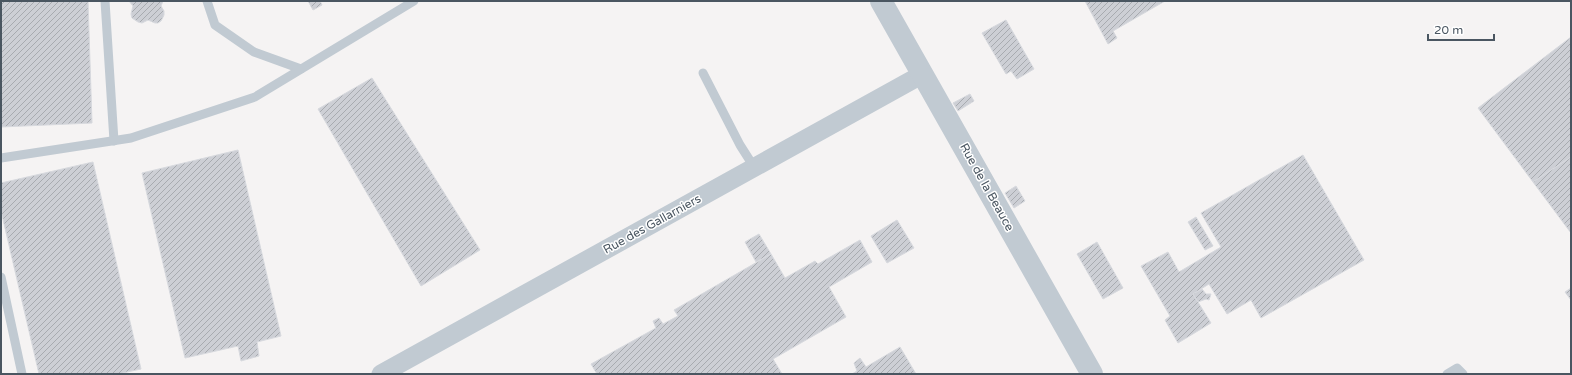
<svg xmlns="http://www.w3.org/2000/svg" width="1572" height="375" font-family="'Varela Round',sans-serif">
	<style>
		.building { fill: url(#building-hatch); stroke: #d7d9de }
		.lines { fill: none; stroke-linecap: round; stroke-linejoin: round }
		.service { stroke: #c1cad2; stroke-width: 9 }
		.minor { stroke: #c1cad2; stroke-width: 19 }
		.tertiary { stroke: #c1cad2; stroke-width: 22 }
		.labels { text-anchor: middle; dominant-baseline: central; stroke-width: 3; stroke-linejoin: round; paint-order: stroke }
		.street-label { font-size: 12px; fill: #4a5661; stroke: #fff }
	</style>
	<defs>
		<pattern id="building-hatch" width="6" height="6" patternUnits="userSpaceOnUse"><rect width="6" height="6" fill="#cdcfd5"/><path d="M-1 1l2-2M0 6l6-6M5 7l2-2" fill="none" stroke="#a8abb0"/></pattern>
	</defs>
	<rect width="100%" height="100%" fill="#f5f3f3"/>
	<g class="building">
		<polygon points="1,1 88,1 92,123 1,127"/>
		<polygon points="129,1 163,1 161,6 164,11 164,15 161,21 158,23 155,23 148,20 142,23 138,22 132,18 131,14 133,6"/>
		<polygon points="308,1 320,1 322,5 313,10"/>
		<polygon points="1085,1 1165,1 1113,31 1117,38 1108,44"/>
		<polygon points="1006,20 1034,69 1017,79 1011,71 1006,74 982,33"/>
		<polygon points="1571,37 1571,157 1533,182 1478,108"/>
		<polygon points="372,78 480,250 421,286 318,109"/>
		<polygon points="970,94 974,101 958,111 953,103"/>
		<polygon points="238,150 281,336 257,342 259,356 241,361 238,346 185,358 142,173"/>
		<polygon points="1303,155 1364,260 1261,318 1251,300 1227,314 1209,284 1193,294 1211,323 1178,343 1165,320 1170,316 1141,266 1168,252 1179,272 1221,247 1201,213"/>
		<polygon points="1571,157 1571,233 1533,182"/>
		<polygon points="93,162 141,369 118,374 39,374 1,211 1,183"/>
		<polygon points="1016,186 1025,201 1014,208 1005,193"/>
		<polygon points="1196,217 1213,246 1205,250 1188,222"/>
		<polygon points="897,220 914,248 887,263 871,236"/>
		<polygon points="759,234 771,254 756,262 745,242"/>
		<polygon points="860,240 872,262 829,287 846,317 773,359 782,374 597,374 591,364 656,328 653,321 659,318 663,324 678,316 674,310 771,254 785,278 815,261 818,264"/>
		<polygon points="1097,242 1123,288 1103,299 1077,254"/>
		<polygon points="1571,288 1571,300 1565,292"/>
		<polygon points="1202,289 1206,294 1211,294 1209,300 1206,299 1198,302 1193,294"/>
		<polygon points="900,347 916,374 852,374 857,371 854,363 860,358 866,367"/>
	</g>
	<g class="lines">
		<g class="service">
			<polyline points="105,1 114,141"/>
			<polyline points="207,1 215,25 254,52 301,69"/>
			<polyline points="703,73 740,145 754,167"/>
			<polyline points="1,158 131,138 255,97 414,1"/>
			<polyline points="1,277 22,374"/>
			<polyline points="1447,374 1457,368 1463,374"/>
		</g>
		<polyline class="minor" points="381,374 923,74"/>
		<polyline class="tertiary" points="881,1 1092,374"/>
	</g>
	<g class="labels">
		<g class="street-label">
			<text transform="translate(987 187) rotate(61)">Rue de la Beauce</text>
			<text transform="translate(652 224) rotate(-29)">Rue des Gallarniers</text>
		</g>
	</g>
	<rect width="1572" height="375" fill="none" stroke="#4a5661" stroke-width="4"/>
	<path d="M1428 34v6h66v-6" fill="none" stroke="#4a5661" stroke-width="2"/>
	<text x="1434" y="34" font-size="12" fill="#4a5661" stroke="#ffffff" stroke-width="3" paint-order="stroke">20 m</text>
</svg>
